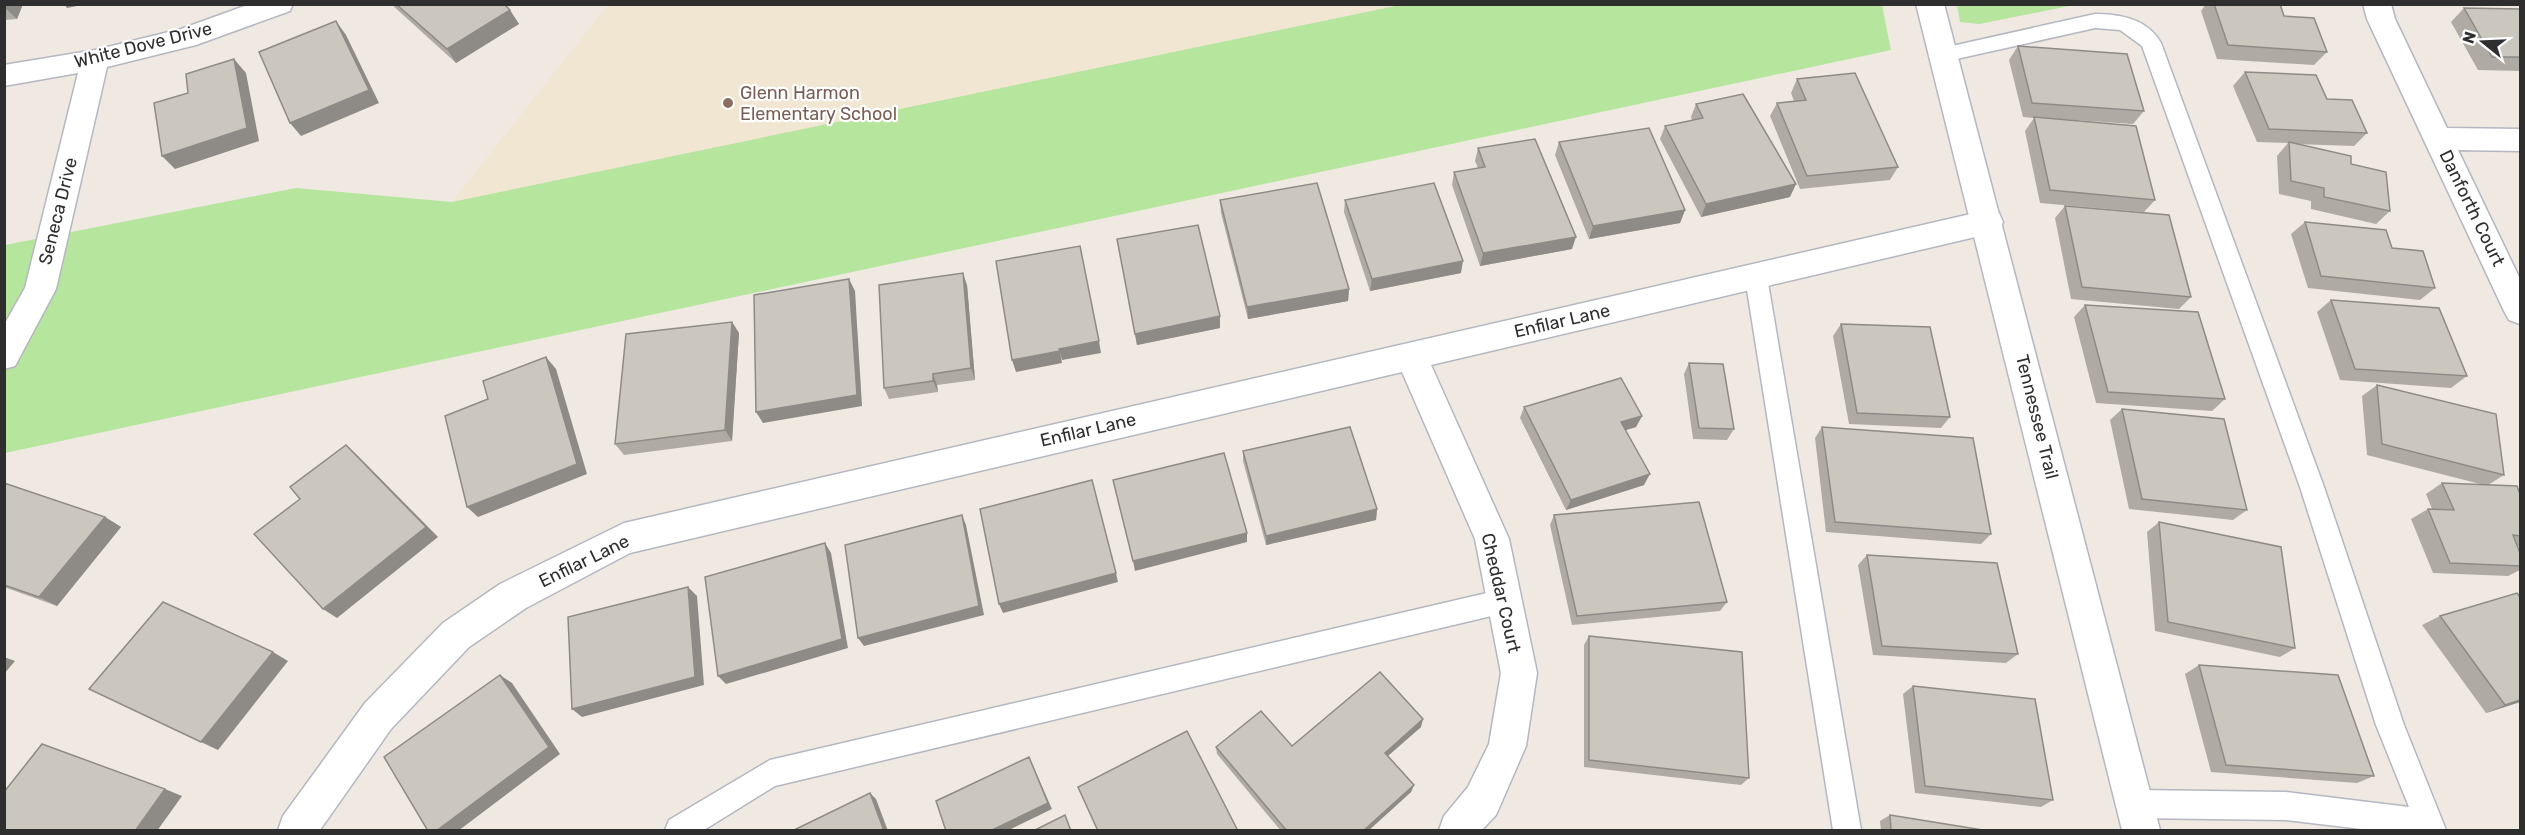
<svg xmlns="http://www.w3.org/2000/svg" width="2525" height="835" font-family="Rubik,sans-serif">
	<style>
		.education { fill: #f0e6d1 }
		.green { fill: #b6e59e }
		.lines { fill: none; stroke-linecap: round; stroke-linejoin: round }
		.service-casing { stroke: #b4b7c1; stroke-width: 3 }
		.minor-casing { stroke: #b4b7c1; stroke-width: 3 }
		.tertiary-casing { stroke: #b4b7c1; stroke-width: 3 }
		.service { fill: #fff; fill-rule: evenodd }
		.minor { fill: #fff; fill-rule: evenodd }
		.tertiary { fill: #fff; fill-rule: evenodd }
		.wall { fill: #afaba4 }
		.shaded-wall { fill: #8e8b86 }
		.building { fill: #cbc7bf; stroke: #8e8b86; stroke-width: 1.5 }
		.education-dot { fill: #8d6e63; stroke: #fff; stroke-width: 2 }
		.labels { text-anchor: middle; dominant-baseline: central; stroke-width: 4.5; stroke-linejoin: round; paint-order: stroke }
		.street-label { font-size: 18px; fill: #2e2e2e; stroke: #fff }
		.education-label { font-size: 18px; fill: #785e54; stroke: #fff; text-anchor: start }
	</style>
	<rect width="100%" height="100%" fill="#efe9e1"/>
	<polygon class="education" points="608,5 1400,5 452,202"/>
	<g class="green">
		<polygon points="1400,5 1882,5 1891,50 5,453 5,245 296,188 452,202"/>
		<polygon points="1957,5 1957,4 2074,5 1979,24 1960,22"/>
	</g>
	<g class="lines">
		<defs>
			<g id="service">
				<path d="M2095,14C2120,14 2148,19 2161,43L2324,487L2404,725L2446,830H2370L2286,820L2135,818L2125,814L2121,804L2125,794L2135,790L2286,792L2409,807L2376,725L2300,487L2142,46L2120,30L2095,28L1943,62L1936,60L1933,55L1936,50L1943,48Z"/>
				<polygon points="1756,268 1764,270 1767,277 1861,830 1833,830 1745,277 1748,270"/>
				<polygon points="1504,589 1513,592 1517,601 1513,610 1504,613 775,786 704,830 665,830 669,820 770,760"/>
			</g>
			<g id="minor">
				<polygon points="250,4 293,4 290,11 196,45 107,67 56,289 15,366 4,369 4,325 25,288 78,73 4,86 4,65 95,50 181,29"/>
				<polygon points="2363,4 2391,4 2395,19 2447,128 2520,129 2520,151 2458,150 2520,279 2520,324 2509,320 2504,311 2367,19"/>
				<polygon points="1988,210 1999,213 2003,222 1999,231 1988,234 1431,365 1509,539 1537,673 1526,746 1496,815 1482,830 1439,830 1444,816 1468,787 1489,744 1501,673 1475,539 1402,372 630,553 526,608 469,647 391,729 320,830 278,830 283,816 365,703 443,623 500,584 624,523"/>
			</g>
			<polygon id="tertiary" points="1916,4 1944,4 2160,830 2122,830"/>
		</defs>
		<use href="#service" class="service-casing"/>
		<use href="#minor" class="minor-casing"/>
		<use href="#tertiary" class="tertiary-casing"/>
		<use href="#service" class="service"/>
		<use href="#minor" class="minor"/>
		<use href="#tertiary" class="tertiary"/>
	</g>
	<g class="wall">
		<polygon points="4,4 23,4 17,19 4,20"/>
		<polygon points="391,4 504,4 519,24 456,63"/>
		<polygon points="2206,4 2280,4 2284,16 2327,52 2314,65 2217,59 2201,11"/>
		<polygon points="2464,8 2520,9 2520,71 2478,70 2451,22"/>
		<polygon points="2018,46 2144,111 2133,124 2045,118 2155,200 2144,212 2040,203 2025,131 2034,118 2023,117 2009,60"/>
		<polygon points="2245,72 2327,99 2367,133 2354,146 2294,144 2351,164 2390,211 2376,224 2311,209 2311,201 2279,194 2277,156 2288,143 2257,142 2233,86"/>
		<polygon points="1797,79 1898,167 1890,180 1800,189 1770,116 1777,103 1794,101 1791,93"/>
		<polygon points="1696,104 1790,197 1701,217 1660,139 1665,126 1692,120 1691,117"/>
		<polygon points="1559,142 1685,210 1680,223 1589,239 1555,155"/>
		<polygon points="1478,148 1572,249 1480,266 1452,185 1454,172 1478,168 1475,161"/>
		<polygon points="1220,200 1349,289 1348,301 1248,319 1221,213"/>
		<polygon points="1345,200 1461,273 1370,291 1344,212"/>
		<polygon points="2065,206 2191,297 2179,309 2071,299 2055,218"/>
		<polygon points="2305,222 2392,248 2435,288 2420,300 2308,288 2291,234"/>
		<polygon points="1117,239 1220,316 1220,328 1137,345"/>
		<polygon points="967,285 975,380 937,385 938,392 889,399 884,388"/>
		<polygon points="2331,300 2467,376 2451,388 2340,380 2317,312"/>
		<polygon points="2085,305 2225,399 2212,411 2096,403 2074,317"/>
		<polygon points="732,322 739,333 732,441 624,455 615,444"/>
		<polygon points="1841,324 1950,417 1941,428 1849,424 1833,336"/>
		<polygon points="1689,363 1734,429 1727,440 1693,439 1684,374"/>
		<polygon points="2377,385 2504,475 2488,485 2520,494 2520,546 2518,546 2520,553 2520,570 2508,576 2433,573 2411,519 2428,509 2432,509 2426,494 2442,483 2484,485 2367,455 2362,396"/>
		<polygon points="1524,407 1642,416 1636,427 1626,430 1644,485 1566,510 1520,418"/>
		<polygon points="2122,409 2247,510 2233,520 2129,509 2110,420"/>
		<polygon points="1822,427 1991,534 1981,544 1826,532 1815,438"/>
		<polygon points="1243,451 1377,509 1376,520 1266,545 1243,461"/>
		<polygon points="4,483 105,517 121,527 57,606 4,587"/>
		<polygon points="1554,515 1727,602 1720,611 1572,625 1550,525"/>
		<polygon points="2159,522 2295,648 2280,657 2155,631 2147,532"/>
		<polygon points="1867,555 2018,654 2006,663 1873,655 1858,565"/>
		<polygon points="2520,597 2520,702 2486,713 2422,625 2440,616"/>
		<polygon points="1589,636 1749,778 1741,785 1584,767 1584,645"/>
		<polygon points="2199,665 2374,776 2357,783 2211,772 2185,674"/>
		<polygon points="1913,686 2053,800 2041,807 1915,793 1903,694"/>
		<polygon points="1421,727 1388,756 1414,785 1411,792 1368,831 1281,831 1217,754 1216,747 1292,746"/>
		<polygon points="1890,815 1989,831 1881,831 1880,821"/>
	</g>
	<g class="shaded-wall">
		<polygon points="4,4 23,4 17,19 4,7"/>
		<polygon points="64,4 87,4 67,8"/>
		<polygon points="510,10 519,24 456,63 447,49"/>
		<polygon points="336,21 346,35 379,103 301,136 290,123"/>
		<polygon points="234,59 246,73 259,141 175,169 162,156"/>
		<polygon points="1796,184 1790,197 1701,217 1706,204"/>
		<polygon points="1685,210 1680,223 1589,239 1593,226"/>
		<polygon points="1576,237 1572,249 1480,266 1483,253"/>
		<polygon points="1463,261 1461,273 1370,291 1372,279"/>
		<polygon points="963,273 967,285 975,380 971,368"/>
		<polygon points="849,279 855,291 862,406 763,423 756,412"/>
		<polygon points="1349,289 1348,301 1248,319 1247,307"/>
		<polygon points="1220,316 1220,328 1137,345 1135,334"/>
		<polygon points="732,322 739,333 732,441 725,430"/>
		<polygon points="1099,341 1101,353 1062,360 1059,349"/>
		<polygon points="1060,351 1062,363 1016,372 1012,360"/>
		<polygon points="546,357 556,369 587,474 478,517 467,507"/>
		<polygon points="933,374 937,385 938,392 933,381"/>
		<polygon points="1642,416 1636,427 1616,433 1621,422"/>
		<polygon points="346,445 358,456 438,537 337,618 323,609"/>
		<polygon points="1650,474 1644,485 1566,510 1571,500"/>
		<polygon points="1377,509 1376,520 1266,545 1266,536"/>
		<polygon points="962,515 966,525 984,615 864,646 858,638"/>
		<polygon points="105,517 121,527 57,606 39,597"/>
		<polygon points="1247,533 1247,542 1135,571 1133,561"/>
		<polygon points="825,543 831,553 848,648 726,684 718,676"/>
		<polygon points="1116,573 1118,582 1003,613 999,604"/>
		<polygon points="688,587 697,596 704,685 582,717 572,709"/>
		<polygon points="273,652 288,661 218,750 201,742"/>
		<polygon points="4,657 15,661 4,674"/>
		<polygon points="500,675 512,683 560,754 458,831 436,831"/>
		<polygon points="2520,700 2520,702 2486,713 2505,705"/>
		<polygon points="1423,719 1421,727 1383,760 1385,753"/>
		<polygon points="1029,757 1052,809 1007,831 990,831"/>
		<polygon points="1414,785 1411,792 1368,831 1363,831"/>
		<polygon points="165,789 182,796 157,831 135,831"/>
		<polygon points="870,793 876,799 888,831 884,831"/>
	</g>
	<g class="building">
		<polygon points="396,4 504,4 510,10 447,49"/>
		<polygon points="2214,4 2280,4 2284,16 2314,18 2327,52 2228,45"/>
		<polygon points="2464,8 2520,9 2520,57 2492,57"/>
		<polygon points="336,21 369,90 290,123 259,52"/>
		<polygon points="2018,46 2127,54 2144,111 2032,103"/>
		<polygon points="234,59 247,128 162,156 154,103 188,93 186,74"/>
		<polygon points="2245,72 2316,75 2327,99 2352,100 2367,133 2269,129"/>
		<polygon points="1855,73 1898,167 1807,176 1777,103 1806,100 1797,79"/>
		<polygon points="1743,94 1796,184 1706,204 1665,126 1703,118 1696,104"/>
		<polygon points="2034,117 2136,126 2155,200 2050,190"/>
		<polygon points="1649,128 1685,210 1593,226 1559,142"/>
		<polygon points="1535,139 1576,237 1483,253 1454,172 1485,167 1478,148"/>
		<polygon points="2289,142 2351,156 2351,164 2386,172 2390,211 2324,197 2324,188 2291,181"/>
		<polygon points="1317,183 1349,289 1247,307 1220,200"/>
		<polygon points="1434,183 1463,261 1372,279 1345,200"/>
		<polygon points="2065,206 2169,215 2191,297 2082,287"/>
		<polygon points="2305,222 2386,230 2392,248 2423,251 2435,288 2321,276"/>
		<polygon points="1198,225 1220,316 1135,334 1117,239"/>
		<polygon points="1080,246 1099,341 1059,349 1060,351 1012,360 996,261"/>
		<polygon points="963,273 971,368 933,374 933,381 884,388 879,285"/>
		<polygon points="849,279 857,395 756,412 754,295"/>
		<polygon points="2331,300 2439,308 2467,376 2355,369"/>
		<polygon points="2085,305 2198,312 2225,399 2108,392"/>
		<polygon points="732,322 725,430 615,444 626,334"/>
		<polygon points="1841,324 1930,327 1950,417 1857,413"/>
		<polygon points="546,357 577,464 467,507 445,416 488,399 483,381"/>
		<polygon points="1689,363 1723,364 1734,429 1699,428"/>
		<polygon points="1621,378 1642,416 1621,422 1650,474 1571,500 1524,407"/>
		<polygon points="2377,385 2496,414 2504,475 2382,444"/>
		<polygon points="2122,409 2224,419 2247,510 2142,499"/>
		<polygon points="1350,427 1377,509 1266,536 1243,451"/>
		<polygon points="1822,427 1973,438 1991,534 1835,522"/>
		<polygon points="346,445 426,527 323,609 254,534 300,499 290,487"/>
		<polygon points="1224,453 1247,533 1133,561 1113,480"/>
		<polygon points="1092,480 1116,573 999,604 980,509"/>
		<polygon points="4,483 105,517 39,597 4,585"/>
		<polygon points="2442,483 2517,486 2520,494 2520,536 2513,535 2520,553 2520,566 2450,563 2428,509 2454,510"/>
		<polygon points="1699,502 1727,602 1577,616 1554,515"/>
		<polygon points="962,515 979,606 858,638 845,545"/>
		<polygon points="2159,522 2281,547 2295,648 2168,622"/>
		<polygon points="825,543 842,639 718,676 705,577"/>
		<polygon points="1867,555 1997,563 2018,654 1882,646"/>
		<polygon points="688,587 695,677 572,709 568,617"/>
		<polygon points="2517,593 2520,597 2520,700 2505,705 2440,616"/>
		<polygon points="163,602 273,652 201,742 89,689"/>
		<polygon points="1589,636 1742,652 1749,778 1589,760"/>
		<polygon points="2199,665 2338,675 2374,776 2226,765"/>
		<polygon points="1380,672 1423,719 1385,753 1414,785 1363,831 1287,831 1216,747 1261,711 1292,746"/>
		<polygon points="500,675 549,747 436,831 428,831 384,757"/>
		<polygon points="1913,686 2035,699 2053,800 1925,786"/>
		<polygon points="1187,731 1238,831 1098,831 1078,787"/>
		<polygon points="42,744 165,789 135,831 4,831 4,792"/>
		<polygon points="1029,757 1048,803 990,831 946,831 936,801"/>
		<polygon points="870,793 884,831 792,831"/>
		<polygon points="1065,815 1071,831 1033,831"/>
		<polygon points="1890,815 1989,831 1891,831"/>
	</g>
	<circle class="education-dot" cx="728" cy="103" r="6"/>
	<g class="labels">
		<g class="street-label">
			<text transform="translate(143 45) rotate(-14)">White Dove Drive</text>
			<text transform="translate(2472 208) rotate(64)">Danforth Court</text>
			<text transform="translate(58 211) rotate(-76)">Seneca Drive</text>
			<text transform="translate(1562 321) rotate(-13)">Enfilar Lane</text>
			<text transform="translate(2037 417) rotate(76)">Tennessee Trail</text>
			<text transform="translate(1088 430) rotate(-13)">Enfilar Lane</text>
			<text transform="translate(584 561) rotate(-26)">Enfilar Lane</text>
			<text transform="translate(1501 593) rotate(77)">Cheddar Court</text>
		</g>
		<g class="education-label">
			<text x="740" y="93">Glenn Harmon<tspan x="740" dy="21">Elementary School</tspan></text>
		</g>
	</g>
	<rect width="2525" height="835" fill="none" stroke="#2e2e2e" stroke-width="12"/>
	<g transform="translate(2483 42) rotate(288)" stroke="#ffffff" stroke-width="4.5" paint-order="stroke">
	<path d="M0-4.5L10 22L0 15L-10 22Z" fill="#2e2e2e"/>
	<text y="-9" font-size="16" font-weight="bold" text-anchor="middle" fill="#2e2e2e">N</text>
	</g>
</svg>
